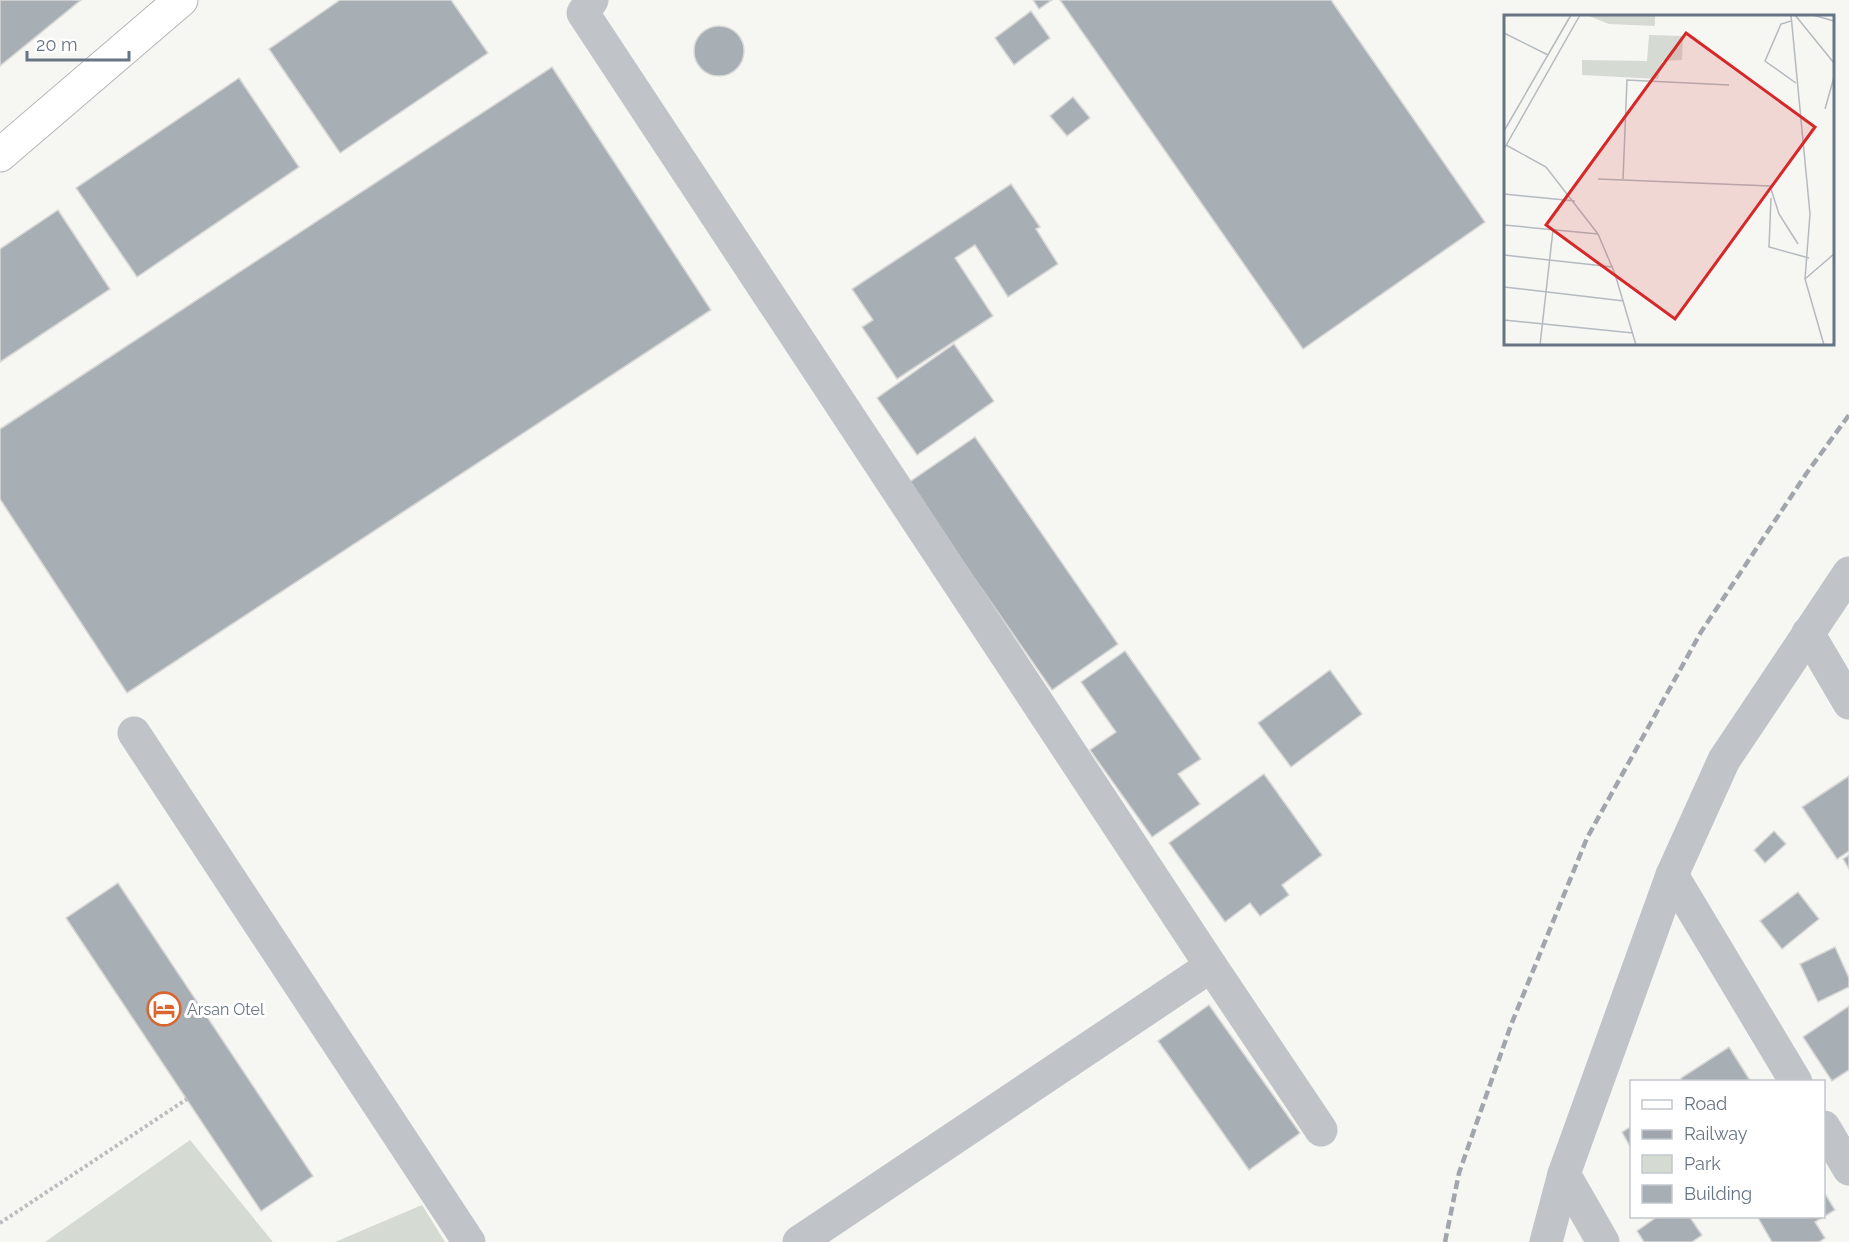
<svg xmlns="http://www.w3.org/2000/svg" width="1849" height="1242" font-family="Raleway,sans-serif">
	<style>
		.green { fill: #d5dbd3 }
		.building { fill: #a7aeb4; stroke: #d8d8d6; stroke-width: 1.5 }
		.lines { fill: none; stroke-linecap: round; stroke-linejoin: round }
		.major-casing { stroke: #b3b7bb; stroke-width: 35 }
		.path { stroke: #babcbf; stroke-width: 4; stroke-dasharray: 3 3; stroke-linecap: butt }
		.minor { stroke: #c0c3c7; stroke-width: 33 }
		.major { stroke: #fff; stroke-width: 33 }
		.rail { stroke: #a1a6ac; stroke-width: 4.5; stroke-dasharray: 9 4.5; stroke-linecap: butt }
		.labels { text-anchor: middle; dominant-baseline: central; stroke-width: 6; stroke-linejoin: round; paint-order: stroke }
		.poi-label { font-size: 16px; fill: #677483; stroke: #fff; text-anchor: start }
		.inset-road { fill: none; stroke: #b4babf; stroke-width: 1.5 }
		.view { fill: #d62828; fill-opacity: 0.15; stroke: #d62828; stroke-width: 3 }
		.inset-edge { fill: none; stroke: #677483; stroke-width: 3 }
	</style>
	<rect width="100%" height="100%" fill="#f6f6f3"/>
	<g class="green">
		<polygon points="190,1140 273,1242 45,1242"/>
		<polygon points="422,1205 445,1242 335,1242"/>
	</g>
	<g class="building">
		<polygon points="0,0 81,0 0,66"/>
		<polygon points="340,0 451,0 488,53 340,153 269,49"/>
		<polygon points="1033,0 1052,0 1039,9"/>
		<polygon points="1060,0 1331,0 1485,222 1303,349"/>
		<polygon points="1031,11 1050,38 1014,65 995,38"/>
		<circle cx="719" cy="51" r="25"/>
		<polygon points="552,67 711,310 127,693 0,499 0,429"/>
		<polygon points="239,78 299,167 137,277 76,188"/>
		<polygon points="1073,97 1090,118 1067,136 1050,116"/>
		<polygon points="1011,184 1040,227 1036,229 1058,264 1008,297 975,245 955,258 993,316 897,379 862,327 873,320 852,289"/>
		<polygon points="58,210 110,289 0,362 0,249"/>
		<polygon points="954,344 994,401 917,455 877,398"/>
		<polygon points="975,437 1118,644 1052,690 908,483"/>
		<polygon points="1125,651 1201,759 1178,774 1200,804 1152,837 1090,750 1116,732 1081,682"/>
		<polygon points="1330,670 1362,714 1291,767 1258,723"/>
		<polygon points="1264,774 1322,855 1282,885 1289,895 1260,916 1250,903 1225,922 1169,843"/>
		<polygon points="1849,776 1849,851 1837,859 1802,807"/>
		<polygon points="1774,831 1786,844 1765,863 1754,850"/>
		<polygon points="1849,855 1849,869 1843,859"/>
		<polygon points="118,883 313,1176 261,1211 66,918"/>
		<polygon points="1798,892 1819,919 1782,949 1760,921"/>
		<polygon points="1835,947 1849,978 1849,987 1818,1002 1800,964"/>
		<polygon points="1209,1005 1300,1133 1249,1170 1158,1041"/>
		<polygon points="1849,1006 1849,1070 1832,1081 1803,1037"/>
		<polygon points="1729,1047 1751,1082 1683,1082 1681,1078"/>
		<polygon points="1632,1126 1632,1150 1622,1132"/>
		<polygon points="1824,1192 1835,1210 1815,1222 1825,1238 1819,1242 1772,1242 1757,1216 1824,1216"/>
		<polygon points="1658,1216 1689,1216 1702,1235 1692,1242 1644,1242 1637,1231"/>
	</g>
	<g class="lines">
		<defs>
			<polyline id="major" points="0,155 181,0"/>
		</defs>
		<use href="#major" class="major-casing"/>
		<polyline class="path" points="0,1223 187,1099"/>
		<g class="minor">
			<polyline points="592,0 583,13 1211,966 1321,1130"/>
			<polyline points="1808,633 1849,703"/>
			<polyline points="134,733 469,1242"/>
			<polyline points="1672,875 1796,1082"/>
			<polyline points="1824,1127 1849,1169"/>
			<polyline points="1564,1174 1603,1242"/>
			<polyline points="799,1242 1211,966"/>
			<polyline points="1546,1242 1564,1174 1672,875 1724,760 1849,573"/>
		</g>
		<use href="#major" class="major"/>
		<polyline class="rail" points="1445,1242 1459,1173 1511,1025 1587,838 1701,632 1806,474 1849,415"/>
	</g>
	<defs>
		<symbol id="hotel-ring" viewBox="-11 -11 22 22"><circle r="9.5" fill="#fff" stroke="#d96631" stroke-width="1.5"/><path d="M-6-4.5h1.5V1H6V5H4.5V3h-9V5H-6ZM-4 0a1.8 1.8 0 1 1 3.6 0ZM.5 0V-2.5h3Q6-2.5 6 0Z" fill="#d96631"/></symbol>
	</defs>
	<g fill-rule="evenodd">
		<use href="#hotel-ring" x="145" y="990" width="38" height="38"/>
	</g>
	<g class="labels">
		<g class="poi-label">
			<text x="187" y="1009">Arsan Otel</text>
		</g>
	</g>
	<g transform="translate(1504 15)">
		<rect width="330" height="330" fill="#f6f6f3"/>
		<path d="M151,0V11L105,9L85,1ZM145,20L179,21L178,45L158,46L154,64L78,60V45L143,46Z" fill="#d5dbd3"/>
		<path class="inset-road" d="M287,0L306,199L301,264L320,330M291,0L330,48M309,0L330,6M287,6L277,9L261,46L292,68M0,18L44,40M321,94L330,62M0,116L67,0M2,130L42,152L94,219L111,259L132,330M0,134L76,0M94,164L266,171L275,199L294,229M119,164L123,65L225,70M0,179L71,186M267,183L265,232L305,243M0,210L94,219M0,240L109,252M301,264L330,239M0,272L120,286M0,305L129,318M36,330L49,215"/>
		<path class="view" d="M182,18L311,112L171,304L42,210Z"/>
		<rect width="330" height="330" class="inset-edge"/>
	</g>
	<rect x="1630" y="1080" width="195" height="138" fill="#ffffff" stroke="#c2c7cd" stroke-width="1.5"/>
	<rect x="1642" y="1100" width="30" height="9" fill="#ffffff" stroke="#c2c7cd" stroke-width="1.5"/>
	<text x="1684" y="1110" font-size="18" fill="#677483">Road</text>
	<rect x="1642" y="1130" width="30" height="9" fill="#a1a6ac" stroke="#c2c7cd" stroke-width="1.5"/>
	<text x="1684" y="1140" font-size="18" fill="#677483">Railway</text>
	<rect x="1642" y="1155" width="30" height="18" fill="#d5dbd3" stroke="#c2c7cd" stroke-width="1.5"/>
	<text x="1684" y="1170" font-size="18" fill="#677483">Park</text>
	<rect x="1642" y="1185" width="30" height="18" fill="#a7aeb4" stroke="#c2c7cd" stroke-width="1.5"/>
	<text x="1684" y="1200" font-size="18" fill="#677483">Building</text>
	<path d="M27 51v9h102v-9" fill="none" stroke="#677483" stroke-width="3"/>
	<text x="36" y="51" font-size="18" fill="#677483" stroke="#ffffff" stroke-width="4.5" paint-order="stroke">20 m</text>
</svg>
